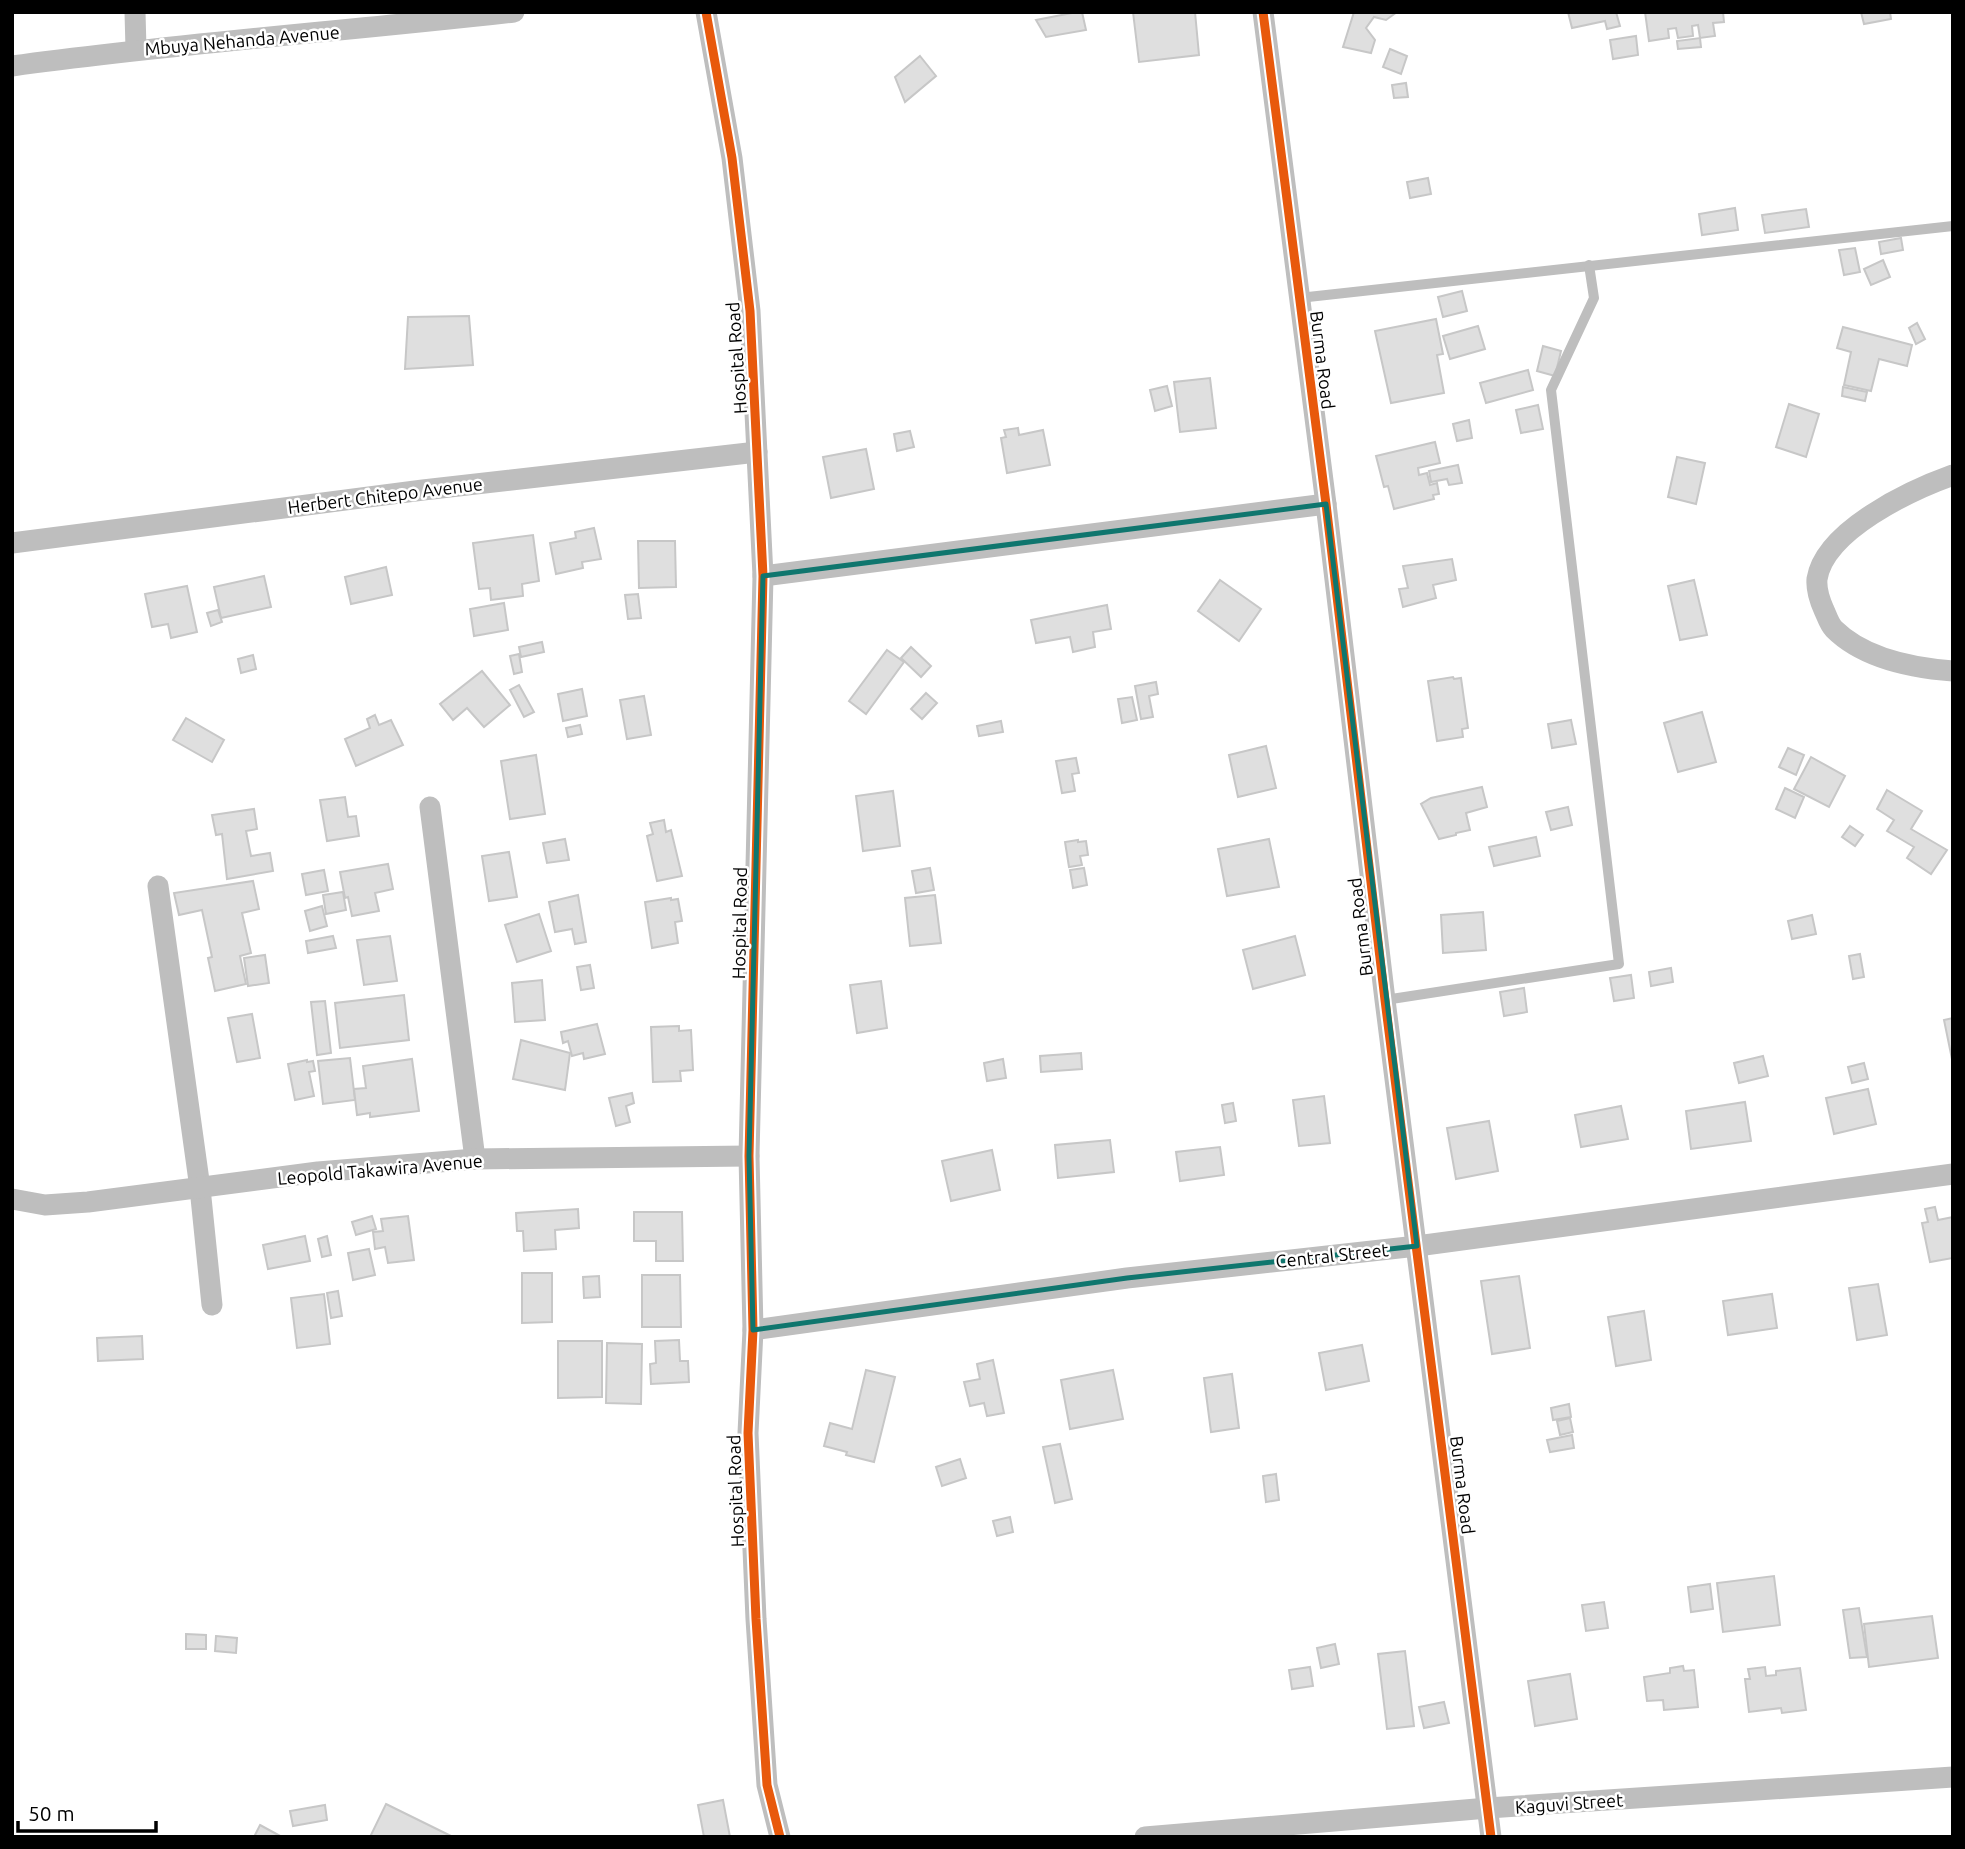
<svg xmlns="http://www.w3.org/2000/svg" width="1965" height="1849" font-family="Ubuntu,sans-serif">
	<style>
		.building { fill: #dfdfdf; stroke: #c7c7c7; stroke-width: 2 }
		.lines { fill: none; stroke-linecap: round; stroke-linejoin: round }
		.lane { stroke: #bebebe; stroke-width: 10 }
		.street { stroke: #bebebe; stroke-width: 21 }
		.cycleway-casing { stroke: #fff; stroke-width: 13 }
		.cycleway { stroke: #e8590c; stroke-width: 9 }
		.marked { fill: none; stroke: #0f766e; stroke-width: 5; stroke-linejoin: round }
		.labels { text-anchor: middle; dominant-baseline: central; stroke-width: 5; stroke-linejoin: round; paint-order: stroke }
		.street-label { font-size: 18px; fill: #000; stroke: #fff }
	</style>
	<rect width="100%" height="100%" fill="#fff"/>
	<g class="building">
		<polygon points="1077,12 1082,12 1086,30 1046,37 1036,20"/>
		<polygon points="1133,12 1195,12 1199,55 1139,62"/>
		<polygon points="1354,12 1397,12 1386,20 1374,17 1366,28 1375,40 1371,53 1343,47"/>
		<polygon points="1568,12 1616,12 1620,26 1607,29 1605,21 1572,28"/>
		<polygon points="1645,12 1723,12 1724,22 1713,23 1715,36 1700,38 1698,25 1692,26 1693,36 1678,38 1676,28 1668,29 1669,38 1649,41"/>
		<polygon points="1861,12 1890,12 1891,19 1864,24"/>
		<polygon points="1636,36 1638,55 1613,59 1610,40"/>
		<polygon points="1700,38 1701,47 1678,49 1677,41"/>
		<polygon points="1390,49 1407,56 1401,74 1383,67"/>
		<polygon points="920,56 936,76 905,102 895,77"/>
		<polygon points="1406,83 1408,97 1394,98 1392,85"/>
		<polygon points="1428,178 1431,194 1410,198 1407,182"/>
		<polygon points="1735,208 1738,230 1702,235 1699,214"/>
		<polygon points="1806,209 1809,227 1765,233 1762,215"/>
		<polygon points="1901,238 1903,250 1881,254 1879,242"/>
		<polygon points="1855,248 1860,272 1844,275 1839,250"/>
		<polygon points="1883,260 1890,277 1871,285 1864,269"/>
		<polygon points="1462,291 1467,311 1443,317 1438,297"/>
		<polygon points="469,316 473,365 405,369 408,317"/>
		<polygon points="1436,319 1443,354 1437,355 1444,393 1391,403 1375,331"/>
		<polygon points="1917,323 1925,339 1916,344 1909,328"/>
		<polygon points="1478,326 1485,349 1450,359 1443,336"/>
		<polygon points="1843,327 1912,345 1907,366 1879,359 1871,391 1844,385 1851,352 1837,348"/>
		<polygon points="1543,346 1561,351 1555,376 1537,371"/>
		<polygon points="1528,370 1533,390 1486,403 1480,383"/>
		<polygon points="1210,378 1216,428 1180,432 1174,382"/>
		<polygon points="1167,386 1172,406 1155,411 1150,390"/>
		<polygon points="1843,387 1867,392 1865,401 1842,396"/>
		<polygon points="1789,404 1819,414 1806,457 1776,447"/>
		<polygon points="1538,405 1543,429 1521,433 1516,410"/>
		<polygon points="1469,420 1472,438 1457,441 1453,424"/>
		<polygon points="1018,428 1019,435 1043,430 1050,465 1007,473 1001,438 1006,437 1004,430"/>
		<polygon points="910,431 914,447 897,451 894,434"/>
		<polygon points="1435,442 1440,463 1418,468 1419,475 1427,473 1430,485 1437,483 1439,494 1433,495 1434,499 1394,509 1388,486 1384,487 1376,456"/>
		<polygon points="866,449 874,489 831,498 823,457"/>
		<polygon points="1677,457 1705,463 1696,504 1668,497"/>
		<polygon points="1458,465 1462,483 1449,485 1447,479 1431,482 1429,471"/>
		<polygon points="594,528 601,559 582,562 583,568 556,574 550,543 576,538 575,532"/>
		<polygon points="533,535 539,581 522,584 523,596 491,600 490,588 479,589 473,543"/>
		<polygon points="638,541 675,541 676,587 639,588"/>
		<polygon points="1452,559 1456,580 1433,585 1436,598 1403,607 1399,589 1408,588 1403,566"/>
		<polygon points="386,567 392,595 351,604 345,577"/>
		<polygon points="264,576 271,607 221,618 214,587"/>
		<polygon points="1220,580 1261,609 1239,641 1198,611"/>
		<polygon points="1694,580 1707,635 1680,640 1668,586"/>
		<polygon points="187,586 197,632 171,638 168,624 152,627 145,594"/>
		<polygon points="638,594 641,618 628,619 625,595"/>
		<polygon points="504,603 508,630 474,636 470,609"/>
		<polygon points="1107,605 1111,629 1093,632 1095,647 1073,652 1070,637 1036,643 1031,620"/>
		<polygon points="218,610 222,622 211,626 207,613"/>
		<polygon points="542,642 544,652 521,657 519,647"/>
		<polygon points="911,647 931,666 921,677 901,658"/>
		<polygon points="887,650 904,662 866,714 849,701"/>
		<polygon points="519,654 522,672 514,674 510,656"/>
		<polygon points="253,655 256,669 241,673 238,659"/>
		<polygon points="482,671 510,705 484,727 467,708 453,720 440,704"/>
		<polygon points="1453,677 1454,679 1461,678 1468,728 1462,729 1463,737 1437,741 1428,681"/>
		<polygon points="1156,682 1158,694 1149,696 1153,717 1141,719 1135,686"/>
		<polygon points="519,685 534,712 524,717 510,690"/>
		<polygon points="582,689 587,716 563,721 558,694"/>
		<polygon points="926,693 937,703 922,719 911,709"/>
		<polygon points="644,696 651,735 627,739 620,700"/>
		<polygon points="1132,697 1137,720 1122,723 1118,699"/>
		<polygon points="1702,712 1716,762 1678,772 1664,723"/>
		<polygon points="375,715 379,725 391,720 403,745 356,766 345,739 370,728 367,719"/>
		<polygon points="186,718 224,740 212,762 173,740"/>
		<polygon points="1571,720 1576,744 1552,748 1548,724"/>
		<polygon points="1001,721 1003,732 979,736 977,726"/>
		<polygon points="580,725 582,734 568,737 566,728"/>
		<polygon points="1266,746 1276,788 1238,797 1229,755"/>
		<polygon points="1788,748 1804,755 1796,775 1779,767"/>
		<polygon points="536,755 545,814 510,819 501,761"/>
		<polygon points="1811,757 1845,776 1829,807 1794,789"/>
		<polygon points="1076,758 1079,773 1072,774 1075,791 1062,793 1056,761"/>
		<polygon points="1482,787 1487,807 1466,813 1470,830 1456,833 1456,835 1439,839 1421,804 1431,798"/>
		<polygon points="1785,788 1804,797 1795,818 1776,809"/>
		<polygon points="1887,790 1922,811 1911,829 1947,850 1931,874 1907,858 1914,847 1887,831 1894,820 1877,809"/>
		<polygon points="893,791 900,846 863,851 856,796"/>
		<polygon points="345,797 348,817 356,816 359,836 327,841 320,800"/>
		<polygon points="1568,807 1572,825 1551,830 1546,812"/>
		<polygon points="254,809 257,829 246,831 251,856 270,853 273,871 227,879 222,834 216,835 212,815"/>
		<polygon points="664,820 666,832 671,830 682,876 657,881 647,836 653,834 650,823"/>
		<polygon points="1850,826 1863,835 1855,846 1842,837"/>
		<polygon points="1536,837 1540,856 1494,866 1489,847"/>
		<polygon points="565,839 569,860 547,863 543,843"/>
		<polygon points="1269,839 1279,887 1227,896 1218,849"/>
		<polygon points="1078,840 1078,842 1086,841 1088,855 1080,856 1082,865 1069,867 1065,842"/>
		<polygon points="509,852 517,897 489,901 482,856"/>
		<polygon points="388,864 393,889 375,893 379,911 352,916 348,897 345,898 340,872"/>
		<polygon points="930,868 934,890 916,893 912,871"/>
		<polygon points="1084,868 1087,885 1073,888 1070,870"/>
		<polygon points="324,870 328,891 306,895 302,874"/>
		<polygon points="253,881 259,909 242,913 251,953 240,956 246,984 215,991 208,958 212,957 202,910 179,915 174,893"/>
		<polygon points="343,892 346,910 326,914 323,895"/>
		<polygon points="578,895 586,942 575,944 572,929 555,932 549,902"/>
		<polygon points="935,895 941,943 910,946 905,898"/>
		<polygon points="671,898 671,900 678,899 682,921 675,922 678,943 652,948 645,902"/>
		<polygon points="322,906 327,926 310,931 305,911"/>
		<polygon points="1483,912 1486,950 1443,953 1441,915"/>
		<polygon points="539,914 551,951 517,962 505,925"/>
		<polygon points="1812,915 1816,934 1792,939 1788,921"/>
		<polygon points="333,936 336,948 308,953 306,941"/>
		<polygon points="390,936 397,981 364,985 357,940"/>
		<polygon points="1295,936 1305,975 1253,989 1243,950"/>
		<polygon points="1860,954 1864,977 1853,979 1849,956"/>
		<polygon points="265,955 269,983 248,986 244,958"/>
		<polygon points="590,965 594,988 581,990 577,967"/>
		<polygon points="1671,968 1673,982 1651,986 1649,972"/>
		<polygon points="1631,975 1634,998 1614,1001 1610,978"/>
		<polygon points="542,980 545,1020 515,1022 512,983"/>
		<polygon points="881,981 887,1028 857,1033 850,985"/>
		<polygon points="1524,988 1527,1012 1504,1016 1500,992"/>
		<polygon points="404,995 409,1040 340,1048 335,1003"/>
		<polygon points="325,1001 331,1053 317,1055 311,1002"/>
		<polygon points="252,1014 260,1058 237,1062 228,1018"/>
		<polygon points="1953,1018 1953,1064 1944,1020"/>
		<polygon points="597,1024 605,1054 584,1059 583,1053 572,1056 568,1041 563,1043 561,1032"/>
		<polygon points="679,1026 679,1031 691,1030 693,1070 680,1071 681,1081 653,1082 651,1027"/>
		<polygon points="521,1040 570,1053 565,1090 513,1079"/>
		<polygon points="1081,1053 1082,1069 1041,1072 1040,1056"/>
		<polygon points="1763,1056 1768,1076 1739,1083 1734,1063"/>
		<polygon points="350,1058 355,1100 323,1104 318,1061"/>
		<polygon points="412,1059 419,1111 370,1117 370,1113 357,1115 354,1089 366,1088 363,1066"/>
		<polygon points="1003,1059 1006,1078 987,1081 984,1063"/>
		<polygon points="307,1060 307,1062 313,1061 315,1071 309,1072 314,1096 295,1100 288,1064"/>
		<polygon points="1864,1063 1868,1079 1852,1083 1848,1067"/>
		<polygon points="1868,1089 1876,1124 1834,1134 1826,1098"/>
		<polygon points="632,1093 634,1103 626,1106 630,1122 616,1126 609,1098"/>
		<polygon points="1324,1096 1330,1143 1299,1146 1293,1100"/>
		<polygon points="1745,1102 1751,1141 1691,1149 1686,1111"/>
		<polygon points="1233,1103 1236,1121 1225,1123 1222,1105"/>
		<polygon points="1621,1106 1628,1139 1581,1147 1575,1115"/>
		<polygon points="1489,1121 1498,1171 1456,1179 1447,1128"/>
		<polygon points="1110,1140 1114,1172 1058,1178 1055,1145"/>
		<polygon points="1220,1147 1224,1175 1180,1181 1176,1152"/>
		<polygon points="992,1150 1000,1190 951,1201 942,1161"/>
		<polygon points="1935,1207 1938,1220 1953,1217 1953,1258 1930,1262 1922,1223 1928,1222 1925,1209"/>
		<polygon points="578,1209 579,1228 555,1230 556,1249 524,1251 523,1231 517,1231 516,1213"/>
		<polygon points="634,1212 682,1212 683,1261 656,1261 656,1241 634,1241"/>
		<polygon points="372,1216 376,1229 356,1235 352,1222"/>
		<polygon points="408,1216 414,1260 388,1263 385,1247 375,1249 373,1232 383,1231 381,1219"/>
		<polygon points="305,1236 310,1261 268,1269 263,1245"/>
		<polygon points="327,1236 331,1255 322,1257 318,1239"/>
		<polygon points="369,1249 375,1275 353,1280 348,1253"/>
		<polygon points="522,1273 552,1273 552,1322 522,1323"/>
		<polygon points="642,1275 680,1275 681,1327 642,1327"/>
		<polygon points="599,1276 600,1297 584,1298 583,1277"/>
		<polygon points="1519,1276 1530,1348 1492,1354 1481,1281"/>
		<polygon points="1878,1284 1887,1335 1857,1340 1849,1288"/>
		<polygon points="338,1291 342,1316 331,1318 327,1293"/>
		<polygon points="324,1294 330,1344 297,1348 291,1298"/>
		<polygon points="1772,1294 1777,1328 1728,1335 1723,1301"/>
		<polygon points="1644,1311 1651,1360 1616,1366 1608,1317"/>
		<polygon points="142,1336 143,1359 98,1361 97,1338"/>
		<polygon points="679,1340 680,1361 688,1361 689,1382 651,1384 650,1364 656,1363 655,1341"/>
		<polygon points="558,1341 602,1341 602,1397 558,1398"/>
		<polygon points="607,1343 642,1344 641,1404 606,1403"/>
		<polygon points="1362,1345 1369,1381 1326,1390 1319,1353"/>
		<polygon points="993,1360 1004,1413 987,1416 984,1403 970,1406 964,1382 980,1379 977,1364"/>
		<polygon points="866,1370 895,1377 874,1462 846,1455 847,1452 824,1446 830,1423 852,1429"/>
		<polygon points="1113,1370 1123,1419 1070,1429 1061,1380"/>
		<polygon points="1232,1374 1239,1428 1211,1432 1204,1378"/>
		<polygon points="1569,1404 1571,1417 1553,1420 1551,1408"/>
		<polygon points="1570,1418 1573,1432 1560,1435 1557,1421"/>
		<polygon points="1572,1435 1574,1448 1550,1452 1547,1440"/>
		<polygon points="1060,1444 1072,1499 1055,1503 1043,1447"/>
		<polygon points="960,1459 966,1478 942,1486 936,1467"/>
		<polygon points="1276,1474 1279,1500 1266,1502 1263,1476"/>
		<polygon points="1010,1517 1013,1532 997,1536 993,1521"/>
		<polygon points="1774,1576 1780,1625 1723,1632 1717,1583"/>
		<polygon points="1710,1584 1713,1609 1691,1612 1688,1587"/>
		<polygon points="1604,1602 1608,1628 1586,1631 1582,1605"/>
		<polygon points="1859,1608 1867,1657 1850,1658 1843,1610"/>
		<polygon points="1932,1616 1938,1658 1869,1667 1864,1624"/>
		<polygon points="186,1634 206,1635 206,1649 186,1649"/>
		<polygon points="216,1636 237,1638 236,1653 215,1651"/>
		<polygon points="1335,1644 1339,1664 1321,1668 1317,1648"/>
		<polygon points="1405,1651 1414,1726 1387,1729 1378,1654"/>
		<polygon points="1683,1666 1684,1671 1694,1670 1698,1707 1664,1710 1663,1700 1647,1701 1644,1677 1670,1673 1670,1668"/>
		<polygon points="1310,1667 1313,1686 1292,1689 1289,1670"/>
		<polygon points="1765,1667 1766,1676 1776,1675 1776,1671 1800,1668 1806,1710 1782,1713 1781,1708 1749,1712 1745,1679 1750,1679 1748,1669"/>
		<polygon points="1570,1674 1577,1719 1535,1726 1528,1681"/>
		<polygon points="1444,1702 1449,1723 1424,1728 1419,1707"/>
		<polygon points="723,1800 730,1837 704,1837 698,1805"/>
		<polygon points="386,1804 453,1837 370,1837"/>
		<polygon points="325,1805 327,1820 293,1826 290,1811"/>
		<polygon points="260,1825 282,1837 254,1837"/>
	</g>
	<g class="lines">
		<g class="lane">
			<polyline points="1299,298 1953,226"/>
			<polyline points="1385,1000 1619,964 1551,390 1594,298 1589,265"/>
		</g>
		<g class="street">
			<polyline points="135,12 136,49"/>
			<polyline points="706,12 732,158 750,311 763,576 749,1156 753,1330 748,1433 756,1619 767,1785 780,1837"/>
			<polyline points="1263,12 1326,504 1385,1000 1491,1837"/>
			<path d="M12,66C179,43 347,31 514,12"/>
			<path d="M1953,475C1911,490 1825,530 1817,579C1816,590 1820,601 1824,610C1827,616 1829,624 1834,629C1863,658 1913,668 1953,671"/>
			<polyline points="12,543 423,490 757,452"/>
			<polyline points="763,576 1326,504"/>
			<polyline points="430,807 475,1159"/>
			<polyline points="158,886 200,1188 212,1305"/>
			<polyline points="12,1199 45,1205 88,1202 318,1172 475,1159 749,1156"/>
			<polyline points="753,1330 1127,1278 1417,1246 1953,1174"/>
			<polyline points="1145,1837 1488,1808 1953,1777"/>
		</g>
		<defs>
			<g id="cycleway">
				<polyline points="706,12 732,158 750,311 763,576 749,1156 753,1330 748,1433 756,1619 767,1785 780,1837"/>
				<polyline points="1263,12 1326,504 1385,1000 1491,1837"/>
			</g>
		</defs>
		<use href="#cycleway" class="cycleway-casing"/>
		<use href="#cycleway" class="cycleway"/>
	</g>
	<path class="marked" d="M1326,504L1417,1246L1127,1278L753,1330L749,1156L763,576Z"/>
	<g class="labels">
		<g class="street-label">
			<text transform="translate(242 40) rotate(-5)">Mbuya Nehanda Avenue</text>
			<text transform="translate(736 358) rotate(-94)">Hospital Road</text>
			<text transform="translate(1323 360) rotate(83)">Burma Road</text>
			<text transform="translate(385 495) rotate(-7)">Herbert Chitepo Avenue</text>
			<text transform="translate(739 923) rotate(-89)">Hospital Road</text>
			<text transform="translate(1360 927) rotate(-97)">Burma Road</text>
			<text transform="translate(380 1169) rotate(-5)">Leopold Takawira Avenue</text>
			<text transform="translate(1332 1255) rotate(-6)">Central Street</text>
			<text transform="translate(1463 1485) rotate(83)">Burma Road</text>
			<text transform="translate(735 1491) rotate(-92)">Hospital Road</text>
			<text transform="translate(1569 1803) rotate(-4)">Kaguvi Street</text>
		</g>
	</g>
	<rect width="1965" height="1849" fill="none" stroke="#000000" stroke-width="28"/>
	<path d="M18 1821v10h138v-10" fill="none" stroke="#000000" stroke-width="3.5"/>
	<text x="28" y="1821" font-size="21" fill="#000000" stroke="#ffffff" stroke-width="5" paint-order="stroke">50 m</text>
</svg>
